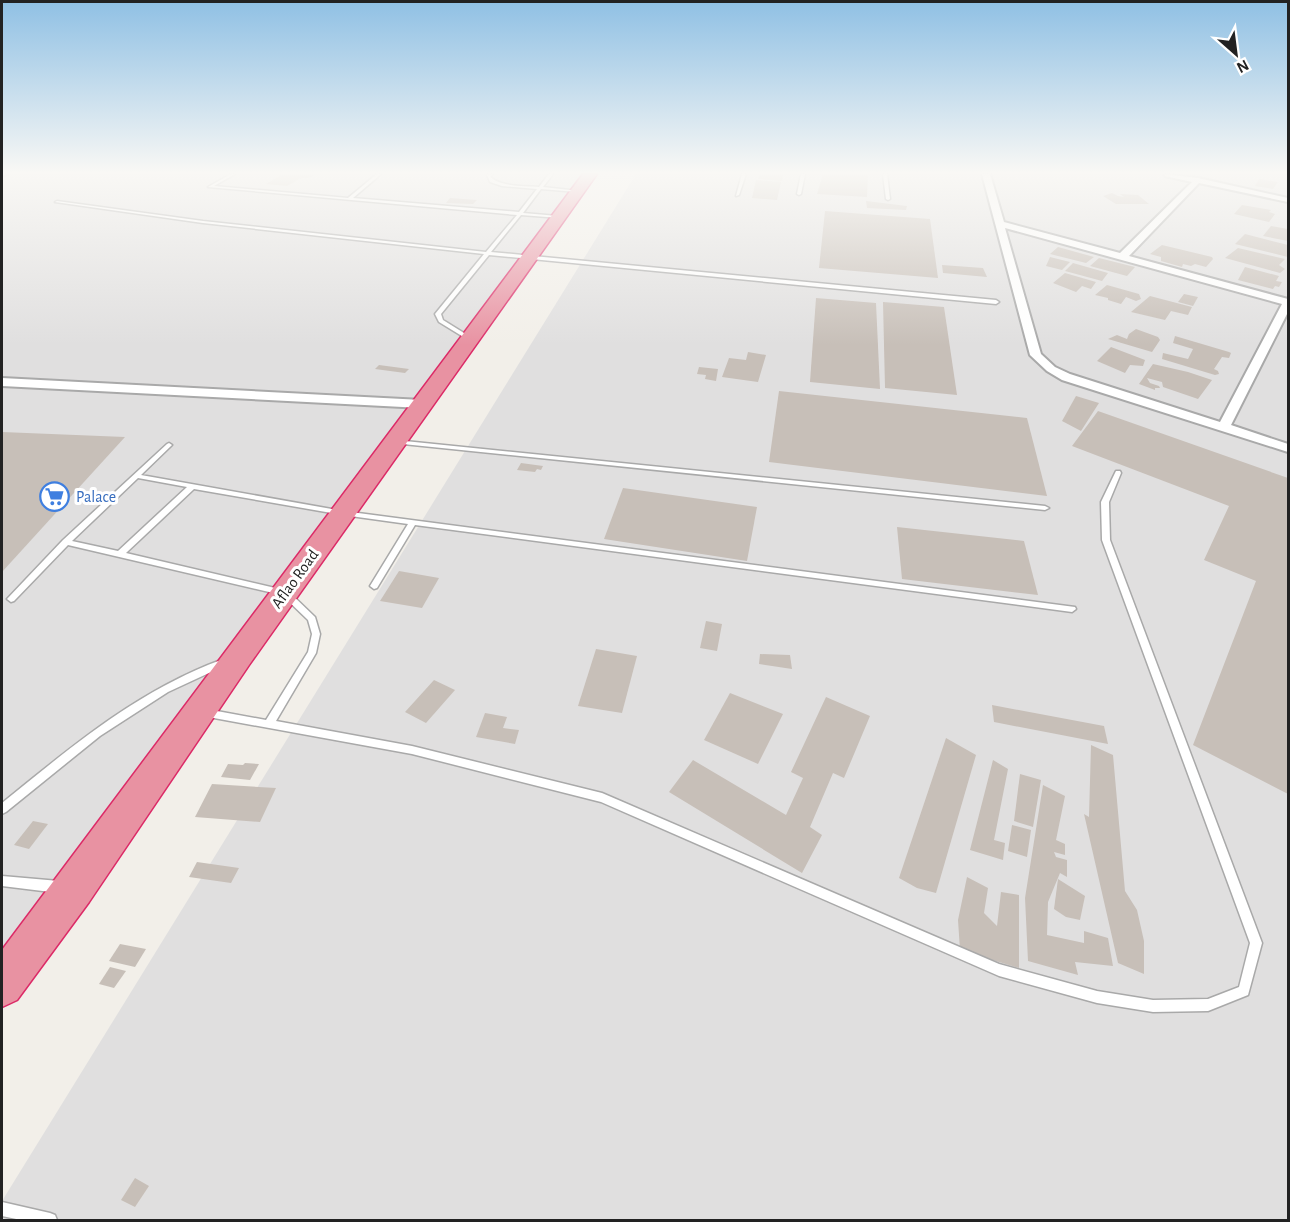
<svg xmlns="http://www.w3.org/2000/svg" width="1290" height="1222" font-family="'Alegreya Sans',sans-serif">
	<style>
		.residential { fill: #e0dfdf }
		.building { fill: #c7bfb8 }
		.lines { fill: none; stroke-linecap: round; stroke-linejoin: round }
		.lane-casing { stroke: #a9a9a9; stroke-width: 3 }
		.street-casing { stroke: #a9a9a9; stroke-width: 4 }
		.highway-casing { stroke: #dc2a67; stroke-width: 3 }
		.lane { fill: #fff; fill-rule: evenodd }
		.street { fill: #fff; fill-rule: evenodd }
		.highway { fill: #e892a2; fill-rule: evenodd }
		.labels { text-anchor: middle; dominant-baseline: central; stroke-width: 6; stroke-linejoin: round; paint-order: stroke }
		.shop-label { font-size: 16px; fill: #366cbe; stroke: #fff; text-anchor: start }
		.street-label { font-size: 16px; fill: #222; stroke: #fff }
	</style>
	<rect width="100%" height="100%" fill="#f2efe9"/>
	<g class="residential">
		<polygon points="2,174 583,174 2,948"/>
		<polygon points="636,174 1288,174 1288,1220 2,1220 2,1201"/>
	</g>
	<g class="building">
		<polygon points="283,174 316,174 309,178 301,178 287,186 266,184"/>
		<polygon points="759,174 783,174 782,181 758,179"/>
		<polygon points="823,174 868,174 867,197 817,194"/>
		<polygon points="1259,179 1278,182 1273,189 1255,186"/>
		<polygon points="756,180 781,182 777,200 752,198"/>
		<polygon points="1112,193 1118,196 1124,197 1120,194 1138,195 1149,204 1116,204 1103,196"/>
		<polygon points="450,198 477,200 473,204 446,203"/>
		<polygon points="866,201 907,206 906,210 867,208"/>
		<polygon points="1242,205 1271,210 1269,212 1275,214 1269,222 1234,214"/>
		<polygon points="825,211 930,219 938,278 819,268"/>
		<polygon points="1271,226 1288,229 1288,241 1263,236"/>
		<polygon points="1245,234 1288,245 1288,257 1235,244"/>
		<polygon points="1162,245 1212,257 1213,259 1206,267 1195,264 1191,266 1183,264 1182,267 1161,261 1161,257 1150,254"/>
		<polygon points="1058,247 1094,257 1086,263 1050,254"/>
		<polygon points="1238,248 1285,259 1279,265 1285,269 1280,273 1225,258"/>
		<polygon points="1050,257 1070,262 1062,270 1046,266"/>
		<polygon points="1099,258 1135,267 1127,276 1090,266"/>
		<polygon points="1073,263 1108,273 1102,281 1065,271"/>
		<polygon points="942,265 983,268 987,277 943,273"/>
		<polygon points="1245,267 1279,276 1276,281 1282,282 1279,287 1275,286 1273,289 1238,280"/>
		<polygon points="1065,273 1096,282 1091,289 1082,286 1076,292 1053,283"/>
		<polygon points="1107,285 1139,294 1141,299 1136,301 1126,297 1121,304 1108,300 1108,298 1095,295"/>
		<polygon points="1184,294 1198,297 1193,306 1178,302"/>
		<polygon points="1150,296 1192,307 1188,315 1171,311 1165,320 1131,312"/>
		<polygon points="816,298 876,303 880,389 810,382"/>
		<polygon points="883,302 944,307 957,395 885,388"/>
		<polygon points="1136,329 1158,337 1160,340 1152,352 1108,339 1117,335 1127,339 1129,334"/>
		<polygon points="1175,336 1229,352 1231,353 1229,358 1222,357 1214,369 1218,371 1219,374 1215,375 1162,359 1163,353 1188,359 1193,349 1173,343"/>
		<polygon points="1111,347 1145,360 1143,366 1130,365 1125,373 1097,361"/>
		<polygon points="748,352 766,355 758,382 722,377 729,358 746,360"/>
		<polygon points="1153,364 1188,372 1212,380 1198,399 1163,387 1162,382 1147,378 1150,383 1159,386 1160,388 1155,388 1155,390 1139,384"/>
		<polygon points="379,365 409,369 405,373 375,369"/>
		<polygon points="699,367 718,369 716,381 705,379 706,375 697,374"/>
		<polygon points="779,391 1027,418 1047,496 769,462"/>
		<polygon points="1076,396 1099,403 1081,431 1062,421"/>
		<polygon points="1098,411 1288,478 1288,794 1193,745 1256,581 1204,560 1229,506 1072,446"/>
		<polygon points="2,432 125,437 2,572"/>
		<polygon points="521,463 543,466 541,470 537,469 535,472 517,470"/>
		<polygon points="623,488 757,507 747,561 604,539"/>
		<polygon points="897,527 1024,541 1038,595 902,579"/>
		<polygon points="399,571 439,578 422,608 380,601"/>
		<polygon points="706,621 722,624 717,651 700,648"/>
		<polygon points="596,649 637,656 622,713 578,706"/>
		<polygon points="760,654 790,655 792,669 759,664"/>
		<polygon points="434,680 455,690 426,723 405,712"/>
		<polygon points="730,693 783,714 758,764 704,740"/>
		<polygon points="826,697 870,716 844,778 833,773 810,827 822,835 802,873 669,792 693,760 786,815 803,778 791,772"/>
		<polygon points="992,705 1104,726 1108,744 994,722"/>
		<polygon points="485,713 507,717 503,728 519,730 515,744 476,737"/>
		<polygon points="946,738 976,755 936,893 917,888 899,878"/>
		<polygon points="1091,745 1113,755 1125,891 1137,910 1144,941 1144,974 1118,963 1084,814 1089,817"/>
		<polygon points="993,760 1008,769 994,840 1005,843 1003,860 970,850"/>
		<polygon points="245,763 259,764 250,780 221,777 228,764 243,765"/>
		<polygon points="1020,774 1041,780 1033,827 1014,821"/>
		<polygon points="212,784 276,788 260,822 195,817"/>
		<polygon points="1043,785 1065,796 1056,840 1065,844 1065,855 1054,852 1056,857 1067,860 1067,877 1060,873 1048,902 1047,935 1084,943 1084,931 1108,938 1113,966 1075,962 1078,975 1028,961 1025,898"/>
		<polygon points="33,821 48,824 29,849 14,845"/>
		<polygon points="1012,825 1031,830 1027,857 1008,851"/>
		<polygon points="197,862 239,868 231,883 189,877"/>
		<polygon points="967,877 988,888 984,913 997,926 1001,892 1019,895 1019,968 960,950 958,920"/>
		<polygon points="1058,879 1085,896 1080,920 1066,917 1054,909"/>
		<polygon points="120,944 146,949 135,967 109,961"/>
		<polygon points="110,967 126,971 114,988 99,984"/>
		<polygon points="135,1178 149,1186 135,1207 121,1200"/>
	</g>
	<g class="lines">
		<defs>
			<g id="lane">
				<polygon points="2,174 8,174 2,176"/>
				<path d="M231,174H235L214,186L348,198L377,174H381L353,198L519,212L537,189L502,186L490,182L487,175L493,174L490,176C498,187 526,186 539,187L549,174H553L543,187L579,191L577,192L541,189L523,213L558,216L560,217V218L521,215L491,252L996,300L999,302L996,304L489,255L441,314L443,320L472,338V340L470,341L439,322L435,314L484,254L203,223L55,202L57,201L203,221L486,252L517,215L208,187Z"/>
				<polygon points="742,174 746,174 739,195 736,196"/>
				<polygon points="801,174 805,174 801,194 799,195 797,194"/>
				<polygon points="883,174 887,174 890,199 888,200 886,199"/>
				<polygon points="395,440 1045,506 1049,508 1045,510 393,443 392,442"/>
				<path d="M169,443L172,445L171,446L141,475L343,511L1075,607L1076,609L1072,612L415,525L377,588L374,589L370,586L408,524L343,515L194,489L126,553L288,591L315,617L320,634L316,653L276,721L412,746L602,793L999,964L1097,991L1153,1000L1208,999L1239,987L1250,943L1102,540L1101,502L1115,473L1116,471H1120L1121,473L1109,502L1110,540L1262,943L1248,995L1208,1011L1153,1012L1097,1003L999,976L601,802L412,754L203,716L201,713L203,710L206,709L266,720L308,652L312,634L308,620L282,595L68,545L14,601L11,602L7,599L63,540L167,444ZM138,478L187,487L118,551L72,541Z"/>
				<path d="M221,660L224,662L225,664L224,666L168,692L100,736L6,812L2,814V803C70,748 137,691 221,660Z"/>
				<polygon points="2,876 59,881 63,883 65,887 63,891 59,893 2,886"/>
				<polygon points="2,1202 50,1213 55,1215 57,1220 21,1220 2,1216"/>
			</g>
			<g id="street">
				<path d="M982,174H990L1004,222L1120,253L1192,182L1165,176L1164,174L1198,178L1288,198V202L1199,183L1129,256L1288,299V312L1231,425L1288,444V452L1062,380L1047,371L1030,355ZM1005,228L1282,304L1220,422L1070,374L1055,367L1041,354Z"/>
				<polygon points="2,378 422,400 428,404 422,408 2,386"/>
			</g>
			<polygon id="highway" points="583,174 597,174 249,665 89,902 17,1000 2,1007 2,950"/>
		</defs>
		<use href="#lane" class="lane-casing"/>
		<use href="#street" class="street-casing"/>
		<use href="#highway" class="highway-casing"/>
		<use href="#lane" class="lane"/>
		<use href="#street" class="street"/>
		<use href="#highway" class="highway"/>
	</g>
	<linearGradient id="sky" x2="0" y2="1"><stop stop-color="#8fc0e4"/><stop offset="0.5" stop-color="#f9f8f5"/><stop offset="1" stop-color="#f9f8f5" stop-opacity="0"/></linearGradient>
	<rect width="1290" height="345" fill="url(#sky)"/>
	<defs>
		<symbol id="supermarket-ring" viewBox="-11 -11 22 22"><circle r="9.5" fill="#fff" stroke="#3f7fe0" stroke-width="1.5"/><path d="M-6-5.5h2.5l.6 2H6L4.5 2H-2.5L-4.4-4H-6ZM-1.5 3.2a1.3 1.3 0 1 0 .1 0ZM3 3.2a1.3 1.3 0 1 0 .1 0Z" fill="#3f7fe0"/></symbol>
	</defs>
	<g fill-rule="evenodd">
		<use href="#supermarket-ring" x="38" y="480" width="33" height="33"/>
	</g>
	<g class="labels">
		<g class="shop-label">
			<text x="76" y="497">Palace</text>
		</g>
		<g class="street-label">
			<text transform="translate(295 579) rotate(-54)">Aflao Road</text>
		</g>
	</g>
	<rect width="1290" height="1222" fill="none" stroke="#222222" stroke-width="6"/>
	<g transform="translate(1236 54) rotate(152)" stroke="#ffffff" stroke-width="4.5" paint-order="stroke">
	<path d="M0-4.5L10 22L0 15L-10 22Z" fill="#222222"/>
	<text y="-9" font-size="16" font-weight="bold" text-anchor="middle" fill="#222222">N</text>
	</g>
</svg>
